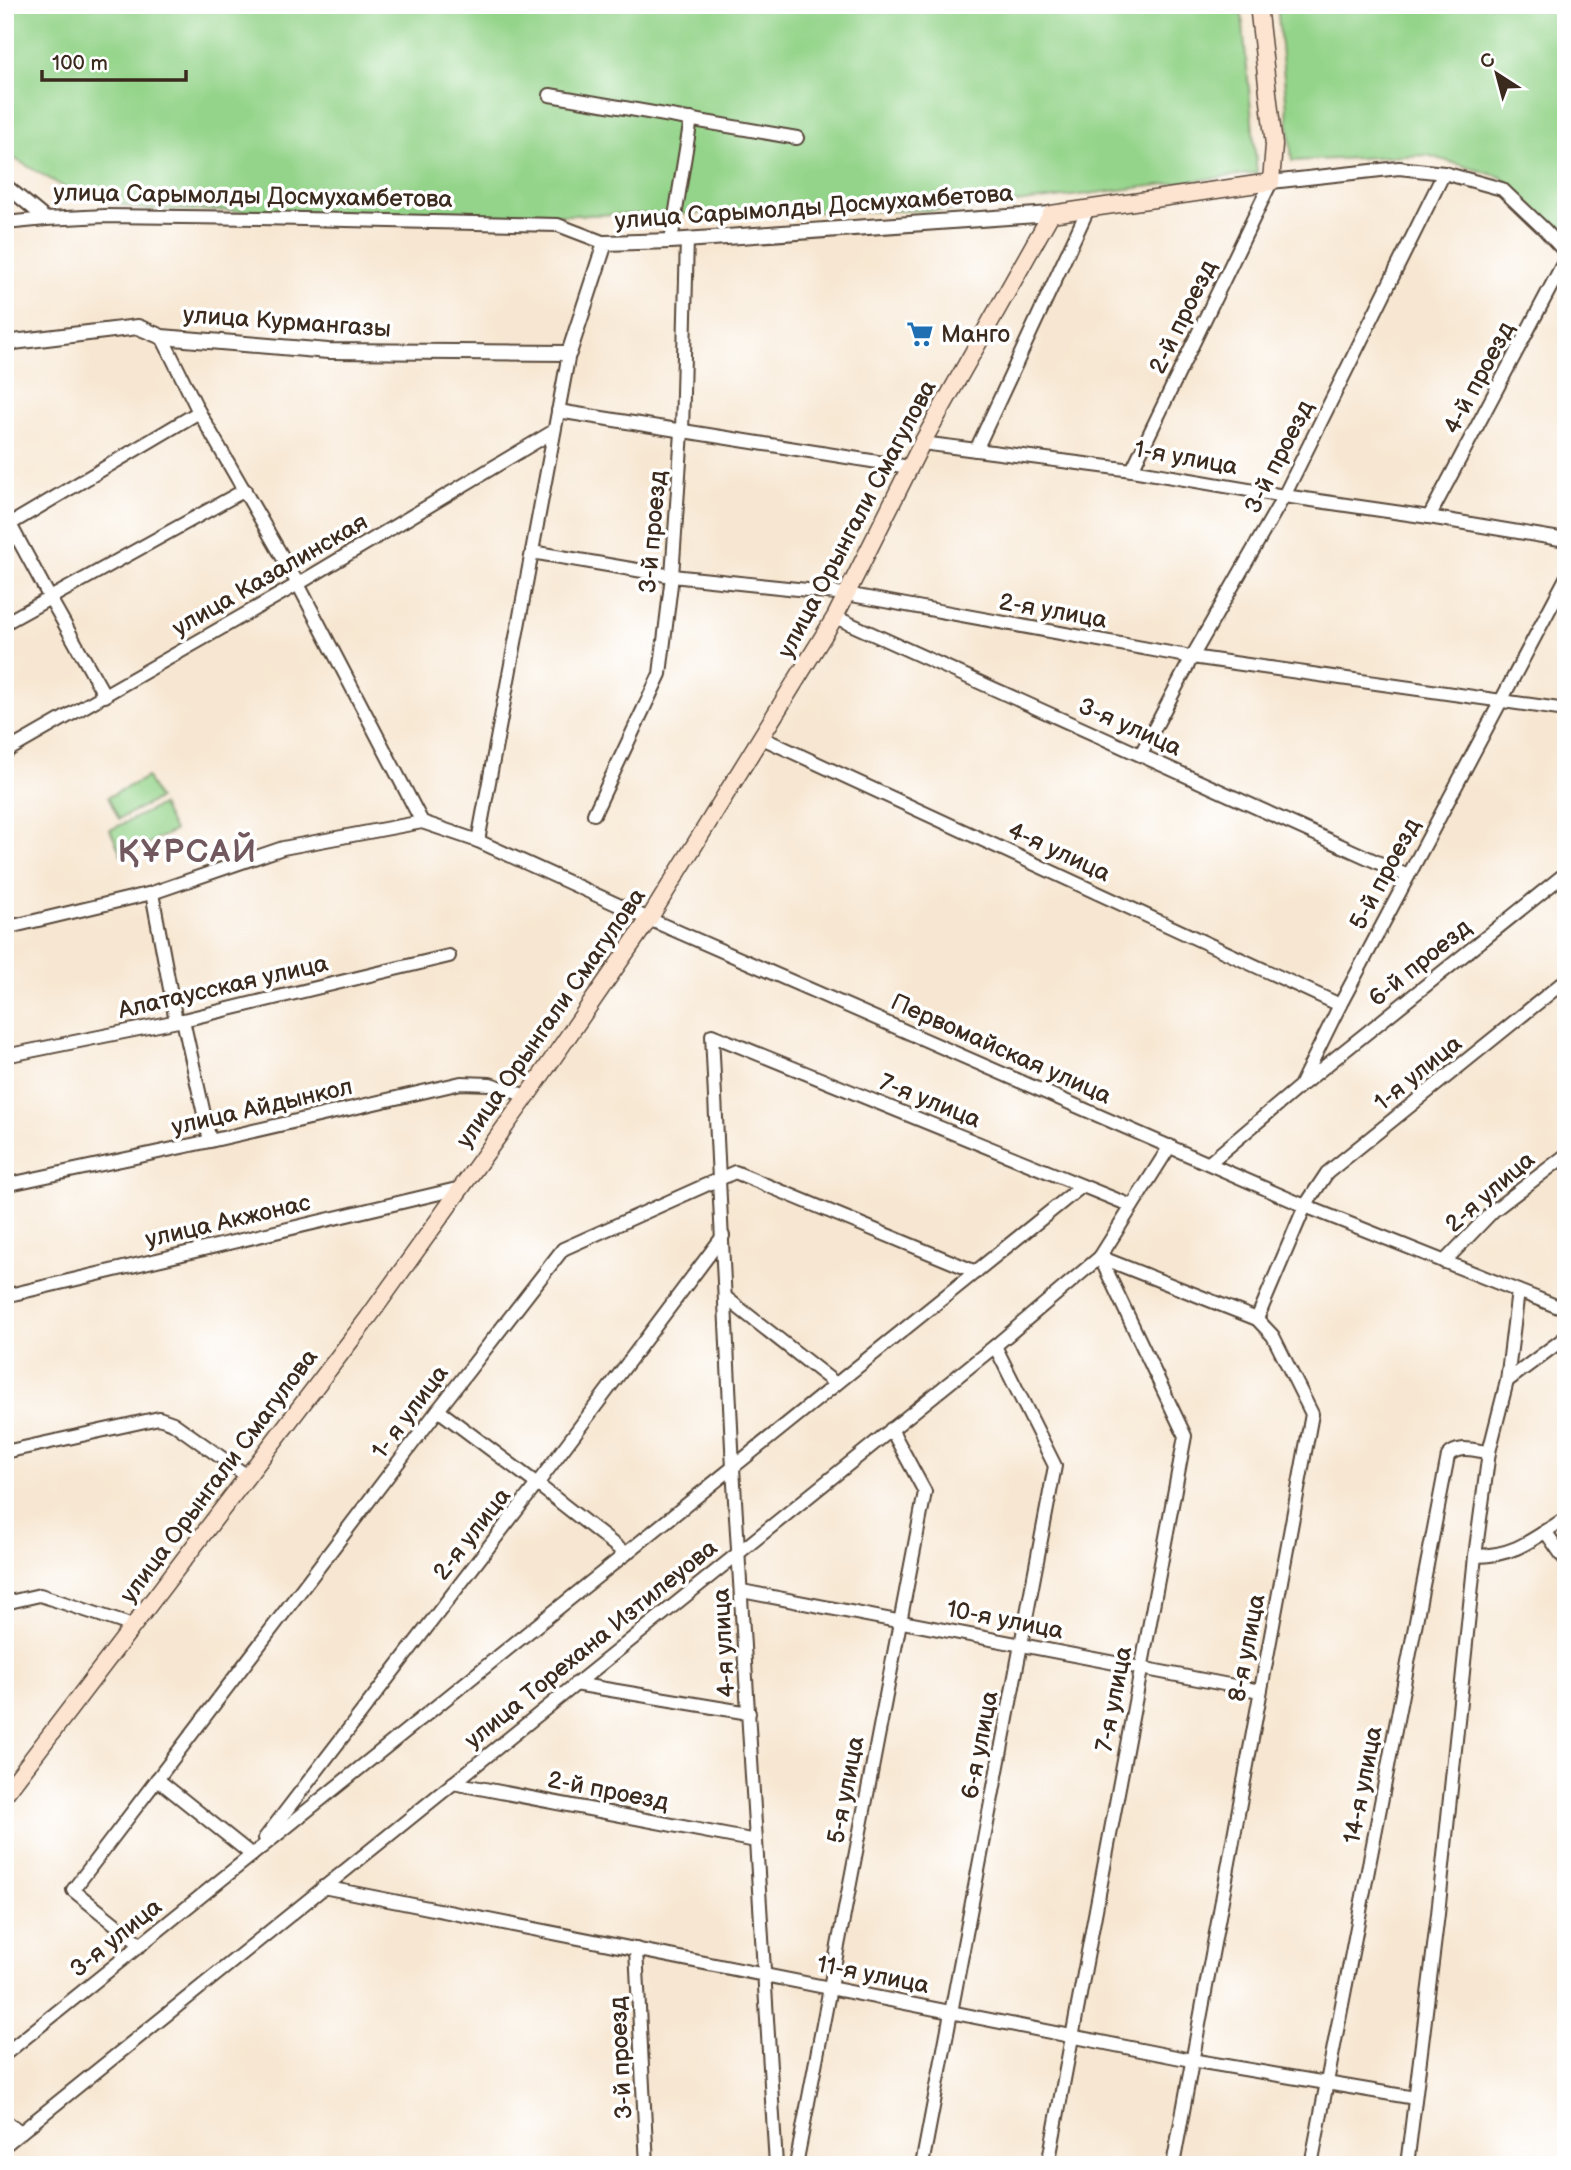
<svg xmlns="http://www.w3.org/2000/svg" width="1571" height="2170" font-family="'Balsamiq Sans',sans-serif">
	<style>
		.green { fill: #94d48a; stroke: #687f54; stroke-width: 2 }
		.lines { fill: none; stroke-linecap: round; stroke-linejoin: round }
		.minor-casing { stroke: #574639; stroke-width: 16 }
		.tertiary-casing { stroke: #574639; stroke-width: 18 }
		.secondary-casing { stroke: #574639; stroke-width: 19 }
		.minor { stroke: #fff; stroke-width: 12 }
		.tertiary { stroke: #fff; stroke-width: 14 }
		.secondary { stroke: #fde4d1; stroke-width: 16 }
		.labels { text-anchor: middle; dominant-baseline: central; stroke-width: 7; stroke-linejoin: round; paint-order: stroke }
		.street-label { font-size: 24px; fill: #3b2a1e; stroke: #fff }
		.poi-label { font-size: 24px; fill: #3b2a1e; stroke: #fff; text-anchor: start }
		.district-label { font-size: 32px; font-weight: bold; letter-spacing: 2px; fill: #71595f; stroke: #fff }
	</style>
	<rect width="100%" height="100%" fill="#fff"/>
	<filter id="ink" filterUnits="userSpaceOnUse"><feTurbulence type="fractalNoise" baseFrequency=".0143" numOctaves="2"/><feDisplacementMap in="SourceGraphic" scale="14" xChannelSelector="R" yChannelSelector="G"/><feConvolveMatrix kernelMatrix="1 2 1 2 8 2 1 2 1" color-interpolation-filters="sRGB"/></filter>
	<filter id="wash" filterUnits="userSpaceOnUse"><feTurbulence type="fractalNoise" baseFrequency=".00686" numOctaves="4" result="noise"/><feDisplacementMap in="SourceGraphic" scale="28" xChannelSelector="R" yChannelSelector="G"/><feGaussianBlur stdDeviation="1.57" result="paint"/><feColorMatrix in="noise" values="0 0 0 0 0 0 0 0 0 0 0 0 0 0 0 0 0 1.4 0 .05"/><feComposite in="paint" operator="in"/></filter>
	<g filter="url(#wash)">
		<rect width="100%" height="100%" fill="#f7e7d2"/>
		<g class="green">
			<polygon points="5,5 1241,5 1257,173 959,210 498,216 141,209 78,195 15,159 5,151"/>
			<polygon points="1277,5 1566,5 1566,238 1501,177 1427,155 1292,161"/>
			<polygon points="147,777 158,799 119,819 108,797"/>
			<polygon points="161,805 174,831 122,856 110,830"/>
		</g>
	</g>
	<g filter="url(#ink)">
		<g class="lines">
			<defs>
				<g id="minor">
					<polyline points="550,95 797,138"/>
					<polyline points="5,185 46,219 105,216 260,218 558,225 605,243"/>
					<polyline points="5,223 46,219"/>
					<polyline points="671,241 691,119"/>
					<polyline points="162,337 199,412 298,584 422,822"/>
					<polyline points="558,411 909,467"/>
					<polyline points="922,443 1132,470 1284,496 1429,517 1566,540"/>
					<polyline points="976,450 1088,209"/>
					<polyline points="1132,470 1271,182 1399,168 1444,173 1502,189 1544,229 1566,253"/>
					<polyline points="5,515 50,598 105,696"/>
					<polyline points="1429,517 1566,258"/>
					<polyline points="5,527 199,412"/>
					<polyline points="532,552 672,576 846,594 1192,657 1566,710"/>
					<polyline points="835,617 1408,876"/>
					<polyline points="5,623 245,490"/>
					<polyline points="760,737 1340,1005"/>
					<polyline points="5,752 298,584 554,431"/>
					<polyline points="1141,754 1192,657 1284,496 1444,173"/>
					<polyline points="594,814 660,674 672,576 682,432 687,239"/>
					<polyline points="478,841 569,353"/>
					<polyline points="152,893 176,1021"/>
					<polyline points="5,928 152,893 283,848 422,822 478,841 649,919 1305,1206 1566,1310"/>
					<polyline points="183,1020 210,1141"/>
					<polyline points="5,1056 183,1020 449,956"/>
					<polyline points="1303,1084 1566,873"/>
					<polyline points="1209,1163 1300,1086 1340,1005 1566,578"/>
					<polyline points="5,1185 210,1141 461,1083 490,1084 527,1096"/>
					<polyline points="1100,1257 1257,1319 1273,1336 1312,1414 1173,2165"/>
					<polyline points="1444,1262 1493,1211 1566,1155"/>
					<polyline points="5,1296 461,1188"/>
					<polyline points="725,1297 836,1384"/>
					<polyline points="1257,1319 1305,1206 1327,1173 1566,980"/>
					<polyline points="1507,1381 1566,1337"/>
					<polyline points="438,1410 537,1484 626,1554"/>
					<polyline points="5,1452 159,1418 173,1423 247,1476"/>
					<polyline points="1545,1531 1566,1561"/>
					<path d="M1475,1556C1516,1556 1534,1538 1566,1518"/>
					<polyline points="742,1591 1260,1691"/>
					<polyline points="5,1603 40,1595 133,1626"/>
					<polyline points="575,1684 749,1713"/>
					<polyline points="157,1779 252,1855"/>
					<polyline points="453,1783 756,1841"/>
					<polyline points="265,1838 537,1484 723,1236"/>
					<polyline points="323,1887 1191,2060 1415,2098"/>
					<polyline points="141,1945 73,1890 438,1410 563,1249 735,1172 976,1272"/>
					<polyline points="636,1949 647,2165"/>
					<polyline points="5,2054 1082,1186"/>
					<polyline points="5,2121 21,2132"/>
					<polyline points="5,2145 995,1346 1100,1257 1170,1146"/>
					<polyline points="776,2165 733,1468 712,1035 1132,1206"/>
					<polyline points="796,2165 925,1492 891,1429"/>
					<polyline points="922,2165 1055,1466 995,1346"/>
					<polyline points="1048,2165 1185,1436 1100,1257"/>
					<path d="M1311,2165L1448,1456C1458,1444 1475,1451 1489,1452"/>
					<polyline points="1407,2165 1438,1914 1475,1556 1489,1452 1507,1381 1518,1291"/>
				</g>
				<polyline id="tertiary" points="5,343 138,327 162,337 328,351 569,353 605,243 671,241 1051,214"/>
				<polyline id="secondary" points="5,1794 368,1318 527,1096 649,919 835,617 922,443 1051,214 1271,182 1274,145 1258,5"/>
			</defs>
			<use href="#minor" class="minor-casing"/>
			<use href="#tertiary" class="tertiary-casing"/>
			<use href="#secondary" class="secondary-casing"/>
			<use href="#minor" class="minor"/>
			<use href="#tertiary" class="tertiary"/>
			<use href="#secondary" class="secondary"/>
		</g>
	</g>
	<defs>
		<symbol id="supermarket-bare" viewBox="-9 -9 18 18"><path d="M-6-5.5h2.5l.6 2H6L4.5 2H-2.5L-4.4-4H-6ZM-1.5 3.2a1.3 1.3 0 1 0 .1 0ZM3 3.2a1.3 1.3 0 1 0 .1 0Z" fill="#1f6fb2" stroke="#fff" stroke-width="2.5" paint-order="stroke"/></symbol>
	</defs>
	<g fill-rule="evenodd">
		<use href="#supermarket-bare" x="901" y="315" width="38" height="38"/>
	</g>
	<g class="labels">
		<g class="street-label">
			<text transform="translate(253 196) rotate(1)">улица Сарымолды Досмухамбетова</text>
			<text transform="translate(814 207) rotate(-4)">улица Сарымолды Досмухамбетова</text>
			<text transform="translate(1183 317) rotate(-64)">2-й проезд</text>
			<text transform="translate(287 322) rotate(4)">улица Курмангазы</text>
			<text transform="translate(1479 378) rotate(-62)">4-й проезд</text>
			<text transform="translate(1279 457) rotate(-63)">3-й проезд</text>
			<text transform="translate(1186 458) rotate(10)">1-я улица</text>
			<text transform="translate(857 519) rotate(-62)">улица Орынгали Смагулова</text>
			<text transform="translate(653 532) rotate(-85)">3-й проезд</text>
			<text transform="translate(270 575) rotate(-30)">улица Казалинская</text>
			<text transform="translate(1053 611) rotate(10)">2-я улица</text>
			<text transform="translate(1130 727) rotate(24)">3-я улица</text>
			<text transform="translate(1059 852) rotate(25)">4-я улица</text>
			<text transform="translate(1385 874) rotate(-62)">5-й проезд</text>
			<text transform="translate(1420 963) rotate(-39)">6-й проезд</text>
			<text transform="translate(223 987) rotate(-13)">Алатаусская улица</text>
			<text transform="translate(551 1018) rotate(-55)">улица Орынгали Смагулова</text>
			<text transform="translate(1001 1049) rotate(24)">Первомайская улица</text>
			<text transform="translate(1418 1073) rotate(-39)">1-я улица</text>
			<text transform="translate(930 1101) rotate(22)">7-я улица</text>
			<text transform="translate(262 1107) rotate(-13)">улица Айдынкол</text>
			<text transform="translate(1490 1192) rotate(-41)">2-я улица</text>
			<text transform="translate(228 1221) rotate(-13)">улица Акжонас</text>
			<text transform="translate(410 1412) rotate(-53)">1- я улица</text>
			<text transform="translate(219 1476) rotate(-53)">улица Орынгали Смагулова</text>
			<text transform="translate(472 1534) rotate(-52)">2-я улица</text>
			<text transform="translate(1005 1620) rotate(11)">10-я улица</text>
			<text transform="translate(724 1643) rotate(-93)">4-я улица</text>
			<text transform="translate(591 1644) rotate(-39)">улица Торехана Изтилеуова</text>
			<text transform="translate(1247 1648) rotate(-79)">8-я улица</text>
			<text transform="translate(1114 1699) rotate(-79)">7-я улица</text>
			<text transform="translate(980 1745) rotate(-79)">6-я улица</text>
			<text transform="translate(1363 1785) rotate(-79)">14-я улица</text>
			<text transform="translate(846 1790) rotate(-79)">5-я улица</text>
			<text transform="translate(608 1791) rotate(11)">2-й проезд</text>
			<text transform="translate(116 1938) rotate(-39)">3-я улица</text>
			<text transform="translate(873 1975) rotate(11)">11-я улица</text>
			<text transform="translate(621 2058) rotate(-93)">3-й проезд</text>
		</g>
		<g class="poi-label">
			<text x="941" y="334">Манго</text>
		</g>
		<g class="district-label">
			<text x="188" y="852">ҚҰРСАЙ</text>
		</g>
	</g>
	<rect width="1571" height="2170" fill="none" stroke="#fff" stroke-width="28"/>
	<g transform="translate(1497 74) rotate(324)" stroke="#ffffff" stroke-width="5" paint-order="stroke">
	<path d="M0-5L12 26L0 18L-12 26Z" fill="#3b2a1e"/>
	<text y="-10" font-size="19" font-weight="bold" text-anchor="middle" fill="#3b2a1e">С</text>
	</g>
	<path d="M42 70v10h144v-10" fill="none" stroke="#3b2a1e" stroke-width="3.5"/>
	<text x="52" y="70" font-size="21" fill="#3b2a1e" stroke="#ffffff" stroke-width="5" paint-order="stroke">100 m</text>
</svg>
